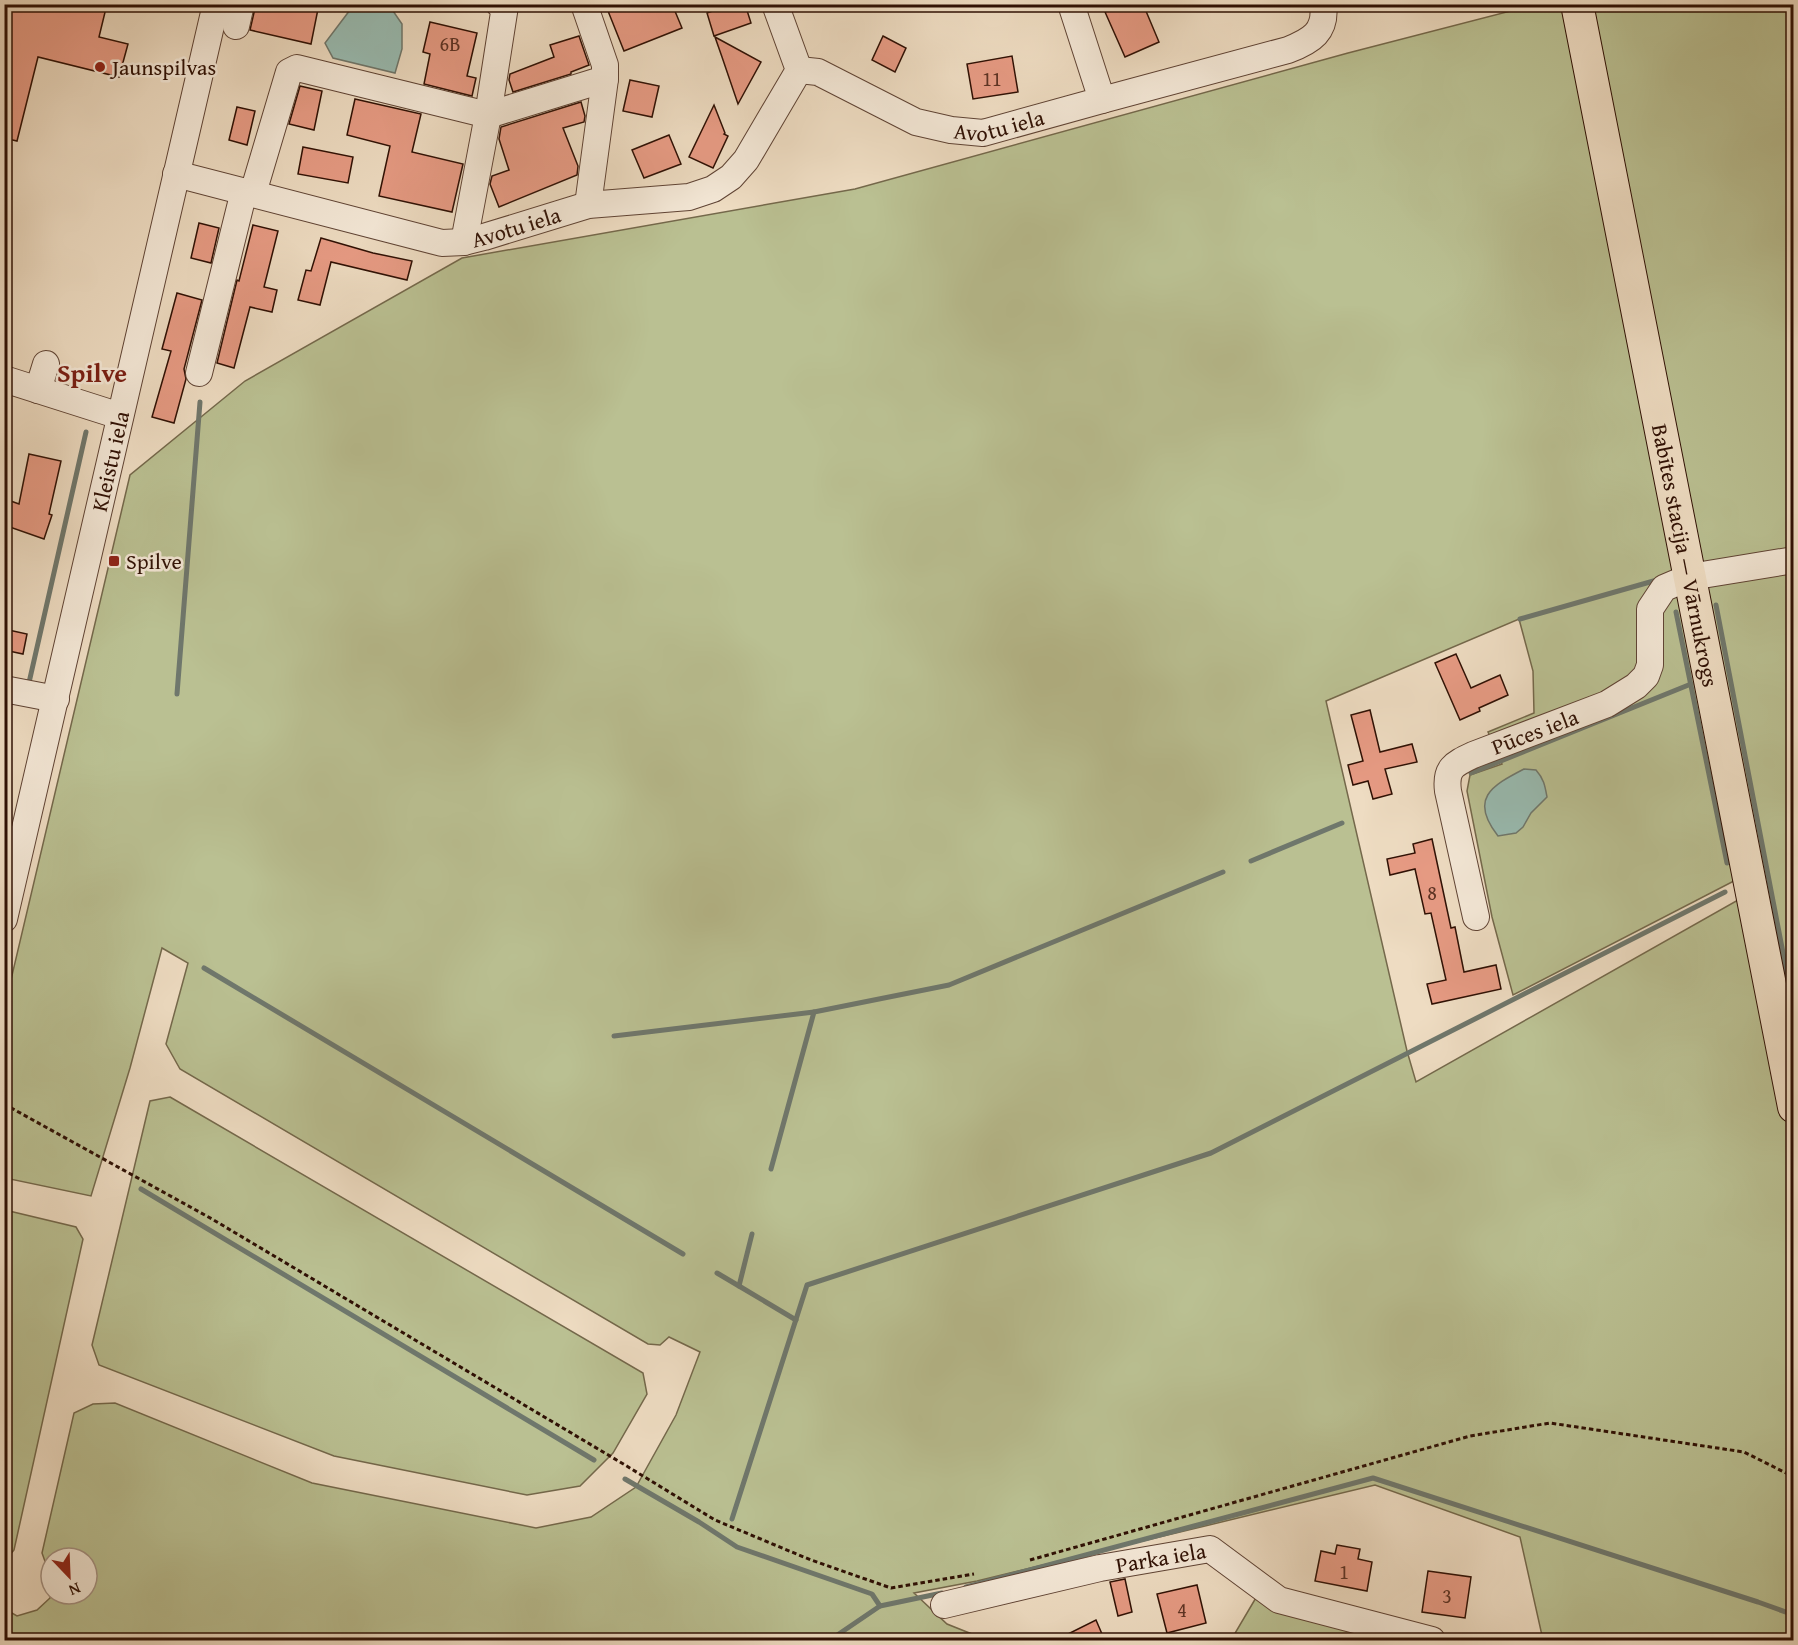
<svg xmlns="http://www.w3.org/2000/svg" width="1798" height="1645" font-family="'Gentium Book Plus',serif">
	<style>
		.green { fill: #bac092; stroke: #74684b; stroke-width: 1.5; fill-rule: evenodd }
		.water { fill: #99bcb2; stroke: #6f776c; stroke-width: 1.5 }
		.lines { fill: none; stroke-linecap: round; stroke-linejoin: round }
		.stream { stroke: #6f776c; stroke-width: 5 }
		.building { fill: #e79b84; stroke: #2f1004; stroke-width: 1.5 }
		.minor-casing { stroke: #5f4334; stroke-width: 28 }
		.major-casing { stroke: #2f1004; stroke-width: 34 }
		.path { stroke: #2f1004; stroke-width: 3; stroke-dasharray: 4.5 3; stroke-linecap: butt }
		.minor { stroke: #f4e8d7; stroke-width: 26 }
		.major { stroke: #eedcc2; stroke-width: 32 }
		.poi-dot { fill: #8f2418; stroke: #f4e8d7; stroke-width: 2 }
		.labels { text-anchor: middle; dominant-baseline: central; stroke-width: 5; stroke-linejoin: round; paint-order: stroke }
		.number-label { font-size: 20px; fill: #5d3324 }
		.poi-label { font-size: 22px; fill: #2f1004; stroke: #f4e8d7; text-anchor: start }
		.street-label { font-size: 22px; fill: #2f1004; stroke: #f4e8d7 }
		.quarter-label { font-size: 26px; font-weight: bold; fill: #7a1f14; stroke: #f4e8d7 }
	</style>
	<rect width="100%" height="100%" fill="#eedcc2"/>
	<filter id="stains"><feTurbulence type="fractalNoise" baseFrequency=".00333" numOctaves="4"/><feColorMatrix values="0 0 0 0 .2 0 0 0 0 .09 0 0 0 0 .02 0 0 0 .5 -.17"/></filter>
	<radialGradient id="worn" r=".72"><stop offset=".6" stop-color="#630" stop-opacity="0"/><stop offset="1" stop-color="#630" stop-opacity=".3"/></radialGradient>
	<g class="green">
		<path d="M1534,5H1793V1640H1543L1520,1537L1375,1485L977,1581L914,1593L947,1624L987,1640H5V1609L17,1616L37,1610L50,1598L51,1583V1594H87V1558H51V1578L42,1553L74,1413L93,1404L115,1403L312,1483L536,1528L591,1517L636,1487L676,1415L700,1352L669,1337L660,1345L648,1344L180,1069L166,1044L188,963L162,948L130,1068L91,1196L5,1178V1005L130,475L245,381L462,258L855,189L1348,53ZM1519,619L1533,671L1534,713L1488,732L1502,764L1470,775L1467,791L1492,917L1513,995L1759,868L1770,882L1416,1082L1407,1051L1326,701Z"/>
		<polygon points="170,1097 643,1373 647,1394 613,1453 580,1486 527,1495 334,1456 99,1365 92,1345 150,1101"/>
		<polygon points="5,1210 76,1227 83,1239 14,1550 5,1561"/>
		<polygon points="1257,1596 1355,1632 1353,1640 1231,1640"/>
	</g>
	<g class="water">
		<polygon points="364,5 391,8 402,24 402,49 395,73 333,58 325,43 350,10"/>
		<path d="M1524,769L1536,770C1544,779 1545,786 1547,797L1531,813L1523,827L1516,833L1498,836C1469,799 1491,786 1524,769Z"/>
	</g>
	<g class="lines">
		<g class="stream">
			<polyline points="1716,605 1794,1010"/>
			<polyline points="1676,612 1727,863"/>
			<polyline points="1520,619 1657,580"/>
			<polyline points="28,687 86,432"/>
			<polyline points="177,694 200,402"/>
			<polyline points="1471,773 1691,684"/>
			<polyline points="1251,861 1342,823"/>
			<polyline points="204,968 683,1254"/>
			<polyline points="614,1036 814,1012"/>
			<polyline points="771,1169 814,1012 949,985 1223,872"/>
			<polyline points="141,1189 594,1460"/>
			<polyline points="752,1234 739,1286 796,1320"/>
			<polyline points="717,1273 739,1286"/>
			<polyline points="625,1479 699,1522 737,1547 872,1594 880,1606"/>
			<polyline points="732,1519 807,1285 1211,1153 1725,892"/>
			<polyline points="966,1587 1373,1478 1758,1602 1794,1615"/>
			<polyline points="830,1640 880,1606 942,1593"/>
		</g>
	</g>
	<g class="building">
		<polygon points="4,4 107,4 99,37 128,44 119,77 38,57 17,141 4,138"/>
		<polygon points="256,4 319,4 311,44 250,30"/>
		<polygon points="625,4 672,4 682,28 624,51 608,11"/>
		<polygon points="732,4 745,4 751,23 714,36 707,13"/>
		<polygon points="1123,4 1143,4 1159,42 1125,57 1105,12"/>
		<polygon points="430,22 477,33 467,76 476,78 472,96 424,84 430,54 423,52"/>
		<polygon points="579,36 589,65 571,72 571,74 513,92 509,80 510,74 554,57 550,45"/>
		<polygon points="883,36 906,48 895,72 872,60"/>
		<polygon points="715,37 761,62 738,104 722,57"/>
		<polygon points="1012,56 1018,92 973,99 967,64"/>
		<polygon points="630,80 659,86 652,117 623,111"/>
		<polygon points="300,86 322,91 314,130 289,124"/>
		<polygon points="355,99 421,114 412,152 463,164 452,212 379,196 390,146 347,135"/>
		<polygon points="581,102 585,116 584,122 563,128 578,166 577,175 499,207 490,184 492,176 509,170 499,139 501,127"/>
		<polygon points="714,105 725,133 724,134 728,136 713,168 689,157"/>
		<polygon points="237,107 255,111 247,145 229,140"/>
		<polygon points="669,135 681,164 644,178 632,150"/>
		<polygon points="303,147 353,157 348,183 298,174"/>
		<polygon points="199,223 219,228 211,263 191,258"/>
		<polygon points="253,225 278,231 264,287 277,290 272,312 250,307 234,368 217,363 237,280 239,281"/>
		<polygon points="321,238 373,253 412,261 407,280 331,262 320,305 298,300 306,270 311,271"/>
		<polygon points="177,293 202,300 184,369 186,379 174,423 152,417 171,351 162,349"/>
		<polygon points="29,454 61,461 49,514 52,515 44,539 4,525 4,512 8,500 19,504"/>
		<polygon points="4,629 27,634 23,654 4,650"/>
		<polygon points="1456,654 1471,688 1500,675 1508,695 1479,708 1480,711 1460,720 1435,663"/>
		<polygon points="1370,710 1380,752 1412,744 1417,762 1385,769 1392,794 1373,799 1368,781 1353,785 1348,765 1363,761 1351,715"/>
		<polygon points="1432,839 1451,928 1455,927 1464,972 1496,965 1501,989 1432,1004 1427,984 1446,980 1431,913 1425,914 1415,869 1390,875 1387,859 1415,853 1413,844"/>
		<polygon points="1337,1545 1360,1549 1358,1559 1372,1562 1367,1591 1315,1581 1321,1551 1335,1554"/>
		<polygon points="1428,1571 1471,1577 1465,1618 1422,1612"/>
		<polygon points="1125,1579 1132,1612 1118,1616 1110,1582"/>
		<polygon points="1197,1585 1206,1623 1167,1633 1157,1594"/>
		<polygon points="1096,1620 1105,1641 1054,1641"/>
	</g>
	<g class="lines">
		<defs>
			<g id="minor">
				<polyline points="236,26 241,4"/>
				<path id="s1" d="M799,70L818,72L916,122L951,130L983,133L1102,100L1071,4"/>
				<path d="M1102,100L1288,50C1311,41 1327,32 1323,4"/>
				<path id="s2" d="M176,174L442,243L464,242L484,237L588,205L689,197L713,189L731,177L746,160L799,70L775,4"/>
				<polyline points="253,193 289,72 297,68 488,115 605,79 605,65 584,4"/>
				<polyline points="588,205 605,79"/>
				<polyline points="464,242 488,115 505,6 499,4"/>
				<polyline points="199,373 244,191"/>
				<polyline points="4,379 120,416"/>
				<polyline points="38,390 46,364"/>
				<polyline points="4,689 56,699"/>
				<path id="s3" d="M1476,917L1448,791C1445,768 1454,764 1473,755L1607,704L1636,686L1646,676L1650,665V609L1664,588L1690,577L1794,560"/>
				<path id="s4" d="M4,919L216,4"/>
				<path id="s5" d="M944,1605L1100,1568L1210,1549L1279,1600L1432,1640"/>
			</g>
			<g id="major">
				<path id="s6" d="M1577,4L1794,1107"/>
			</g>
		</defs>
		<use href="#minor" class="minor-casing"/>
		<use href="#major" class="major-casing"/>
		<g class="path">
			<polyline points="4,1104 212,1219 625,1465 715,1520 811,1560 891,1588 974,1574"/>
			<polyline points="1030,1560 1470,1436 1550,1423 1744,1452 1794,1477"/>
		</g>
		<use href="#minor" class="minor"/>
		<use href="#major" class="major"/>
	</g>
	<g class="poi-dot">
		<circle cx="100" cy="67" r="6"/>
		<rect x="108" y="555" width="12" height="12" rx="3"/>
	</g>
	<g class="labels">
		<g class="number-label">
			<text x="450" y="43">6B</text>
			<text x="992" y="78">11</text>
			<text x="1432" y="892">8</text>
			<text x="1344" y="1571">1</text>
			<text x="1447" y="1595">3</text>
			<text x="1182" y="1609">4</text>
		</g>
		<g class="poi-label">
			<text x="112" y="67">Jaunspilvas</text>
			<text x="126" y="561">Spilve</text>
		</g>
		<g class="street-label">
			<text stroke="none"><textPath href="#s1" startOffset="214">Avotu iela</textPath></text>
			<text stroke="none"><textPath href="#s2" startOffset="351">Avotu iela</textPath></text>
			<text stroke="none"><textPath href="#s4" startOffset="470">Kleistu iela</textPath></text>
			<text stroke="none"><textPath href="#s6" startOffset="562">Babītes stacija — Vārnukrogs</textPath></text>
			<text stroke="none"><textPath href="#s3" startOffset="244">Pūces iela</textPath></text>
			<text stroke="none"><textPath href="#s5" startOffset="222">Parka iela</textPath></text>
		</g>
		<g class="quarter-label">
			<text x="92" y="372">Spilve</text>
		</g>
	</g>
	<rect width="1798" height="1645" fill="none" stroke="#eedcc2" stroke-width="24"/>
	<rect x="6" y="6" width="1786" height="1633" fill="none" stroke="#2f1004" stroke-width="3"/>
	<rect x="12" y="12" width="1774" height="1621" fill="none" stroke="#2f1004" stroke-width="1.5"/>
	<g transform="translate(69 1576) rotate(157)"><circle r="28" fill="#f4e8d7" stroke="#a59283" stroke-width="1.5"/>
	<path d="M0-4.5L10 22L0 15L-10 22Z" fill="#8f2418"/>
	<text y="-9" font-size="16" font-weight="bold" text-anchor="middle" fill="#2f1004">N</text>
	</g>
	<rect width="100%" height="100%" filter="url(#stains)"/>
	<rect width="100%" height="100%" fill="url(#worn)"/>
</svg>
